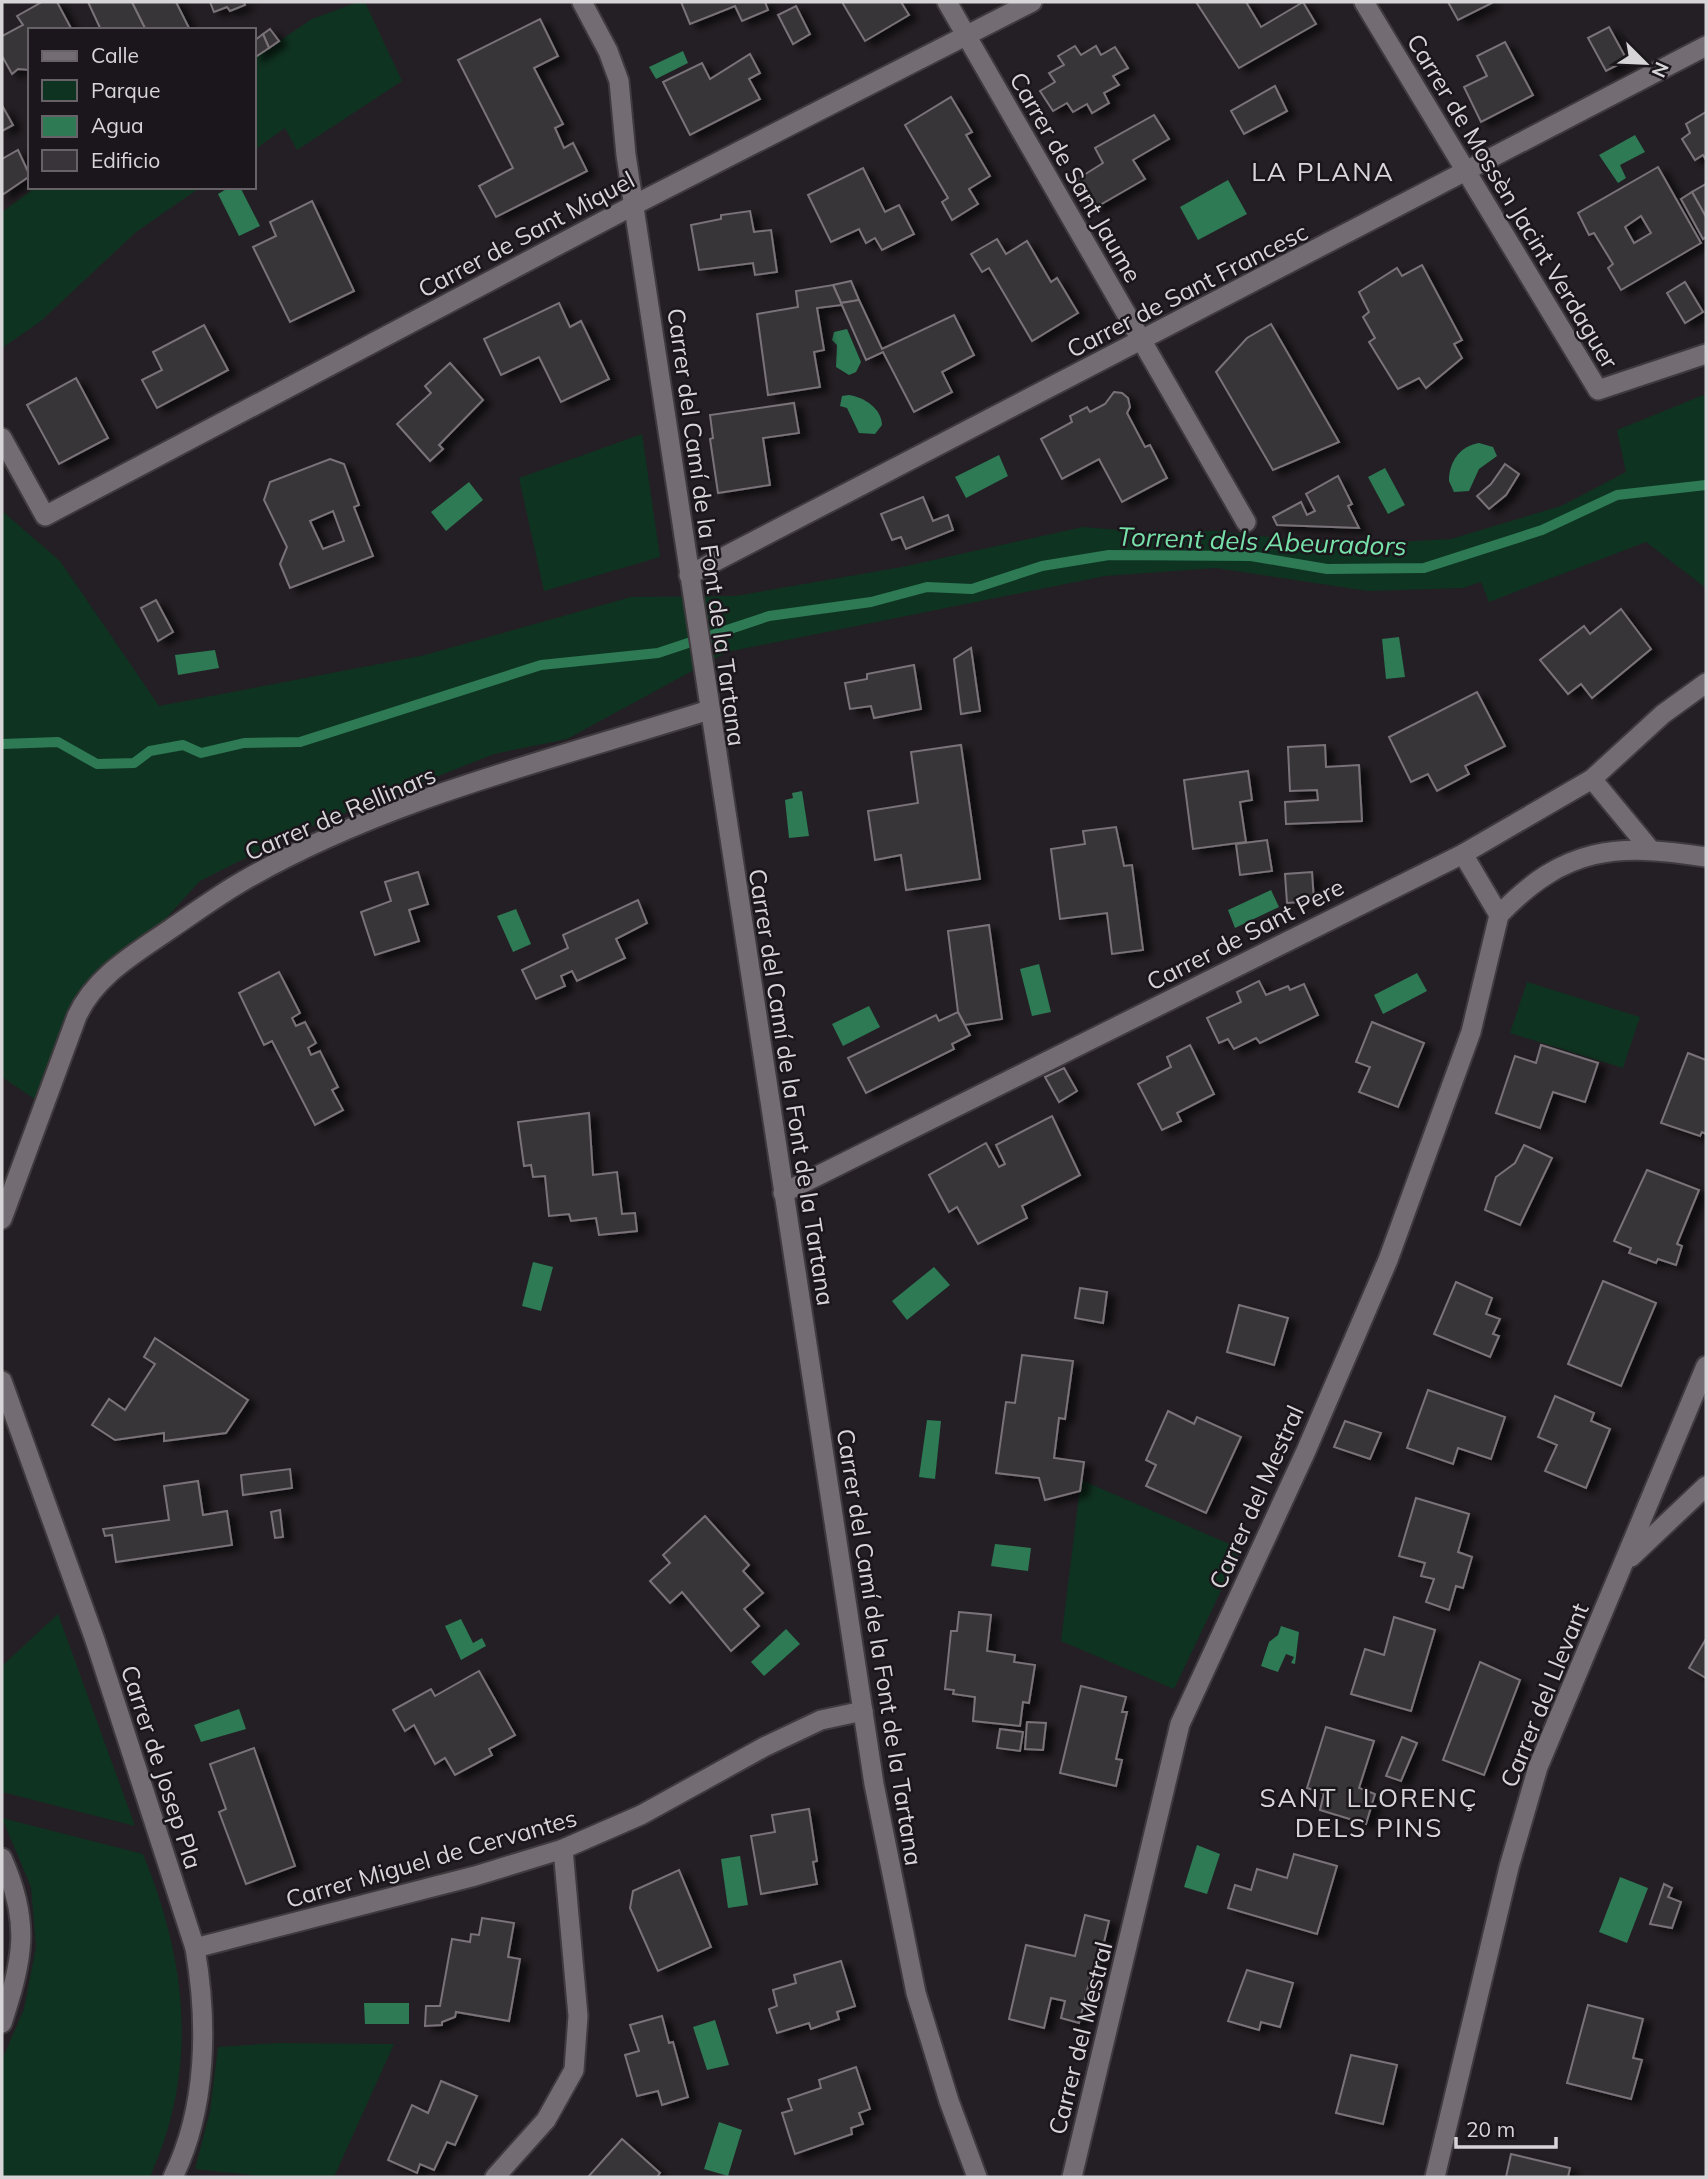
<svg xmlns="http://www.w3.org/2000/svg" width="1708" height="2179" font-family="Mulish,sans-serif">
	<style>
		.green { fill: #0f3321 }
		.water { fill: #2d7a55 }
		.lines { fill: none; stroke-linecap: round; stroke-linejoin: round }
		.stream { stroke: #2d7a55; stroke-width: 10 }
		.building { fill: #383439; stroke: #797379; stroke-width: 2; fill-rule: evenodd; filter: url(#shadow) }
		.minor-casing { stroke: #3e3a3e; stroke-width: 23 }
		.minor { stroke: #736d73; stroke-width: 19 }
		.labels { text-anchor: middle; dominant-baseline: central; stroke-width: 5; stroke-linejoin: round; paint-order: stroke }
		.street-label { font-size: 24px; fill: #d8d5d9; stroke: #1a161b }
		.neighbourhood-label { font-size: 26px; letter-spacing: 2px; fill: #d8d5d9; stroke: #1a161b }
		.water-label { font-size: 26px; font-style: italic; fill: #77e1aa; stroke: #1a161b }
	</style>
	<defs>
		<filter id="shadow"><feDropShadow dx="8" dy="4.5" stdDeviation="3.5" flood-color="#0009"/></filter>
	</defs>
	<rect width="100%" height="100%" fill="#241f24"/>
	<g class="green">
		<polygon points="358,2 365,2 402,81 297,150 285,128 254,150 254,58 312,19"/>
		<polygon points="36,187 201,187 136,232 41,321 2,348 2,212"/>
		<polygon points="1706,394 1706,588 1646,542 1489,602 1481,582 1463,588 1368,591 1216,568 1105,576 727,652 567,739 494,754 295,833 200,881 77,1016 45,1106 2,1077 2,511 60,561 159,706 421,656 631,597 735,596 902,567 1083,527 1145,532 1215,531 1342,545 1451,539 1561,506 1626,472 1617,430"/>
		<polygon points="642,434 660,557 544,591 519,478"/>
		<polygon points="1527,982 1640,1017 1623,1068 1510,1033"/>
		<polygon points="1081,1480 1241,1549 1174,1689 1061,1641"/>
		<polygon points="58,1614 135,1826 2,1792 2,1666"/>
		<path d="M2,1818L143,1854C187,1962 199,2068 150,2177H2V2060L24,2009L36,1947L31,1887Z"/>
		<polygon points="278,2043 394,2044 334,2177 271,2177 195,2169 210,2111 218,2047"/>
	</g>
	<g class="water">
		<polygon points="683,51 688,63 656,79 649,67"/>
		<polygon points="1635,135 1645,152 1620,165 1626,178 1618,183 1599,155"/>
		<polygon points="1228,180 1247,214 1198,240 1180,207"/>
		<polygon points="230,187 240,187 260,226 239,236 218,194"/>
		<polygon points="847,329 861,362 856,372 849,375 836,367 837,345 832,340 834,332"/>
		<path d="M849,395C864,397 882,409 882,425L875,434L859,433L847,408L840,406L842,396Z"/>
		<path d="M1479,443L1493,447L1497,456L1479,469L1469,491L1454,492L1449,481C1449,462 1460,446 1479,443Z"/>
		<polygon points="999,455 1008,476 966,498 955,477"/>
		<polygon points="1385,468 1405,505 1388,514 1368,477"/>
		<polygon points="469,482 483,500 446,531 431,512"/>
		<polygon points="1399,637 1405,677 1386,679 1382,639"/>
		<polygon points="215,650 219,668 178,675 175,655"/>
		<polygon points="802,791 809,836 789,838 785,800 793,798 792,793"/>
		<polygon points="1271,890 1279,907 1235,928 1228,910"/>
		<polygon points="516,909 531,944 513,952 497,916"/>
		<polygon points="1039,964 1051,1012 1032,1016 1020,969"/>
		<polygon points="1417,973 1427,991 1383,1014 1374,995"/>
		<polygon points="869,1006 880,1027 843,1046 832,1024"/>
		<polygon points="533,1262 553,1267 541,1311 522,1306"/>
		<polygon points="934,1267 950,1285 907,1320 892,1301"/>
		<polygon points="927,1420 941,1421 935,1479 919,1477"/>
		<polygon points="995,1544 1031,1548 1028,1571 991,1566"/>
		<polygon points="461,1619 473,1643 482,1638 486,1646 461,1660 445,1626"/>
		<polygon points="1281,1626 1299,1632 1295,1664 1291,1663 1294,1657 1286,1654 1278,1672 1261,1666 1269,1642 1278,1635"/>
		<polygon points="786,1629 800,1644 764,1676 751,1662"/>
		<polygon points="239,1709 246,1729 201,1742 194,1725"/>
		<polygon points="1197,1845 1220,1854 1207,1894 1184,1887"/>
		<polygon points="740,1856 748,1905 728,1908 721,1859"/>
		<polygon points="1620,1877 1648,1888 1627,1943 1599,1932"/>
		<polygon points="364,2003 409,2003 409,2024 365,2024"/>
		<polygon points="715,2020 729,2065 707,2070 693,2027"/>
		<polygon points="719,2122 742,2130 728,2176 704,2169"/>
	</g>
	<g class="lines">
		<polyline class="stream" points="2,744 58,742 97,764 134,763 150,751 183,745 201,753 244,743 300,742 541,665 658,653 769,616 871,602 927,587 972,589 1042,566 1109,555 1251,556 1327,569 1424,568 1542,530 1617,495 1706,485"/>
	</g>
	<g class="building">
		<polygon points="42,2 57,2 72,30 30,30 30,70 18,69 12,74 2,56 2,36 23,25 17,16"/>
		<polygon points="88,2 132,2 146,30 101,30"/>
		<polygon points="132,2 176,2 190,30 146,30"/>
		<polygon points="210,2 244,2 245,5 230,11 227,7 214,12"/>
		<polygon points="681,2 765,2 768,10 742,21 735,6 690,24"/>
		<polygon points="842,2 901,2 909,15 865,41"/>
		<polygon points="1196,2 1246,2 1261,27 1303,2 1316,24 1239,68"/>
		<polygon points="1448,2 1492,2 1492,3 1458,20"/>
		<polygon points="796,6 810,34 793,44 778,15"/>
		<polygon points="540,19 558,56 534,68 563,124 555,128 564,148 573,143 587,171 496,217 479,186 513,168 458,60"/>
		<polygon points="1609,27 1627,60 1606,71 1588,38"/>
		<polygon points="270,29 279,41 269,48 263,34"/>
		<polygon points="263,34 269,48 254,58 254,41"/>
		<polygon points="1505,42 1533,95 1481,122 1464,87 1487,76 1477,56"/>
		<polygon points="1075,46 1081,55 1096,46 1101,55 1115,47 1128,68 1113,76 1119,85 1104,93 1109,103 1092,113 1087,104 1073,112 1067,103 1053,111 1040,91 1055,82 1049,73 1064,65 1058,56"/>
		<polygon points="750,54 760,73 749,79 760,99 690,135 663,82 702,63 710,79"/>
		<polygon points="1275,86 1287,111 1244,134 1231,111"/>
		<polygon points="951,97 972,132 966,135 990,176 969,189 978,204 952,220 942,202 948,198 905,125"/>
		<polygon points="3,107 13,125 2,131 2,108"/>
		<polygon points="1706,112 1706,160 1703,155 1695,160 1682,139 1690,133 1686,124"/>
		<polygon points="1154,115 1169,139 1133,160 1145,179 1093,209 1076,180 1103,163 1095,148"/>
		<polygon points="18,150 30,176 2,195 2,159"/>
		<path d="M1658,167L1701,243L1621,290L1608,268L1613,264L1594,233L1589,235L1578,213ZM1641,216L1651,233L1634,243L1625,227Z"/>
		<polygon points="863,168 885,212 899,205 914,234 882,250 875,238 866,243 859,229 831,242 808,195"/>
		<polygon points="1706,184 1706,217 1692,192"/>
		<polygon points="1692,192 1706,217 1706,237 1703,239 1681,199"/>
		<polygon points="312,201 354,291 290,322 253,247 276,236 270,222"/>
		<polygon points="750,211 754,232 771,230 777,272 755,275 753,263 699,270 691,225 721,219 721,215"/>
		<polygon points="997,239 1006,254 1027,241 1051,282 1057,278 1078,313 1032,341 989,268 982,272 971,254"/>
		<polygon points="1422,265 1462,340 1454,344 1462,358 1426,388 1419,378 1398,389 1369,342 1375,338 1363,317 1369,312 1359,292 1397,268 1402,276"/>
		<polygon points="851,281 859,300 841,303 833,285"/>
		<polygon points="1685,282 1703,312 1685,323 1667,293"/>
		<polygon points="833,285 842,305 817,308 824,350 814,352 820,387 768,395 757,314 798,307 796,291"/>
		<polygon points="859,300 882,349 954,315 974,355 942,372 952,392 914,412 883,352 866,360 841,303"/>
		<polygon points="559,303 570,327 581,321 609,379 561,402 539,357 501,375 484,339"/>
		<polygon points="1271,324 1339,442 1273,470 1216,372 1247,338"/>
		<polygon points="204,325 228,370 157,408 142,380 162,370 153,352"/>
		<polygon points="450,363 483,400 439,445 443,449 430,461 397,424 431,393 425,386"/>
		<polygon points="76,378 108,438 59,464 27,405"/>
		<polygon points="1114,392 1122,393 1128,398 1130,407 1127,413 1145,447 1150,445 1167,478 1122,502 1099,459 1062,479 1041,439 1072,422 1070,416 1087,407 1090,412 1105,404"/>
		<polygon points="794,403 799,433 763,438 770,485 718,493 710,439 713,438 710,415"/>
		<path d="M330,459L344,464L359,505L354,507L373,556L290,588L280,564L287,547L264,500L270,482ZM333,511L344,541L323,549L310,521Z"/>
		<polygon points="1505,464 1519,474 1506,495 1489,509 1477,496 1491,484"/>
		<polygon points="1338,476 1352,504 1348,506 1359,528 1277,525 1273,517 1301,502 1307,515 1315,511 1306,494"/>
		<polygon points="923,497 933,521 948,515 953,530 906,549 901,537 892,540 881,514"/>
		<polygon points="156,600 173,632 158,641 141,608"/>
		<polygon points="1621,609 1651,649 1592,698 1581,684 1568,694 1540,660 1584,626 1590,634"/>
		<polygon points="971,648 980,711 961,714 954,659"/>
		<polygon points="914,665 921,709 874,718 871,706 850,709 845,683 867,679 867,674"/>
		<polygon points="1477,692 1505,746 1465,766 1469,774 1437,791 1428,774 1411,782 1389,737"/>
		<polygon points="961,745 980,879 906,890 901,855 875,860 868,811 918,803 911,752"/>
		<polygon points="1325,745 1326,767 1359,765 1362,821 1286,824 1285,802 1318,800 1317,790 1290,791 1288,747"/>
		<polygon points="1248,771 1252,800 1240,802 1246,842 1193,849 1184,780"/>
		<polygon points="1116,827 1124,866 1132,865 1143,950 1112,954 1107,913 1060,919 1051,849 1085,844 1083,831"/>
		<polygon points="1267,840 1272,871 1240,875 1236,844"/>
		<polygon points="418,872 428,904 409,910 419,941 375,955 361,912 391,901 385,882"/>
		<polygon points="1312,872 1314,901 1287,903 1285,874"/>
		<polygon points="638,900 647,923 616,939 625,958 577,981 572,971 561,976 565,986 536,999 522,970 568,948 563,935"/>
		<polygon points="989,925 1002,1019 965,1025 958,1012 948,931"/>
		<polygon points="279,972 300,1013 292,1018 296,1026 305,1022 316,1043 308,1048 311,1055 320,1051 338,1087 332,1090 343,1110 315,1125 272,1041 264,1045 239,993"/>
		<polygon points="1259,981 1266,995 1288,986 1290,990 1304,984 1318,1015 1260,1043 1256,1038 1234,1049 1228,1039 1219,1043 1207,1018 1241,1002 1237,992"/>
		<polygon points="958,1012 970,1035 952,1044 954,1049 866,1093 848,1058 936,1015 939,1021"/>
		<polygon points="1372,1022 1424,1043 1398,1107 1359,1092 1370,1067 1356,1062"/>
		<polygon points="1190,1045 1214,1094 1177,1113 1181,1121 1162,1130 1138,1084 1171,1067 1167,1057"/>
		<polygon points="1541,1045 1598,1063 1585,1102 1553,1092 1540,1128 1496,1113 1515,1056 1536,1063"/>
		<polygon points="1688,1053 1706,1060 1706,1134 1702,1132 1700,1136 1661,1123"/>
		<polygon points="1064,1068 1077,1091 1059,1102 1045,1077"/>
		<polygon points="589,1113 593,1175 617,1172 622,1214 635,1213 637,1231 599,1235 596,1218 571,1221 569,1214 549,1216 545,1176 533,1177 531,1165 524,1166 518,1122"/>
		<polygon points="1052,1116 1080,1175 1022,1206 1027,1218 978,1244 957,1207 949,1212 929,1175 986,1143 999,1167 1005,1164 996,1145"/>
		<polygon points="1524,1145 1552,1158 1520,1225 1485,1210 1496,1177 1515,1163"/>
		<polygon points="1647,1170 1699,1190 1677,1244 1682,1246 1676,1265 1658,1259 1656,1263 1629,1253 1631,1248 1614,1241"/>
		<polygon points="1603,1281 1656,1303 1621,1386 1568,1364"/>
		<polygon points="1456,1282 1492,1298 1486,1314 1500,1319 1493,1334 1499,1336 1490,1357 1434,1334"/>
		<polygon points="1080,1288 1107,1292 1103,1323 1075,1318"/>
		<polygon points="1239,1305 1288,1318 1274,1365 1227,1352"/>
		<polygon points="155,1338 248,1400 226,1433 164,1441 164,1433 115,1440 92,1425 109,1399 125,1410 155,1364 144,1357"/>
		<polygon points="1022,1355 1073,1361 1065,1419 1059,1418 1054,1458 1084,1462 1080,1491 1045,1500 1039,1478 996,1473 1006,1402 1015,1403"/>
		<polygon points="1428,1390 1505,1417 1491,1459 1458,1448 1453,1464 1407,1448"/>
		<polygon points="1555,1396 1594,1413 1591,1421 1610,1429 1586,1488 1545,1471 1557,1445 1538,1437"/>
		<polygon points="1168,1411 1194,1424 1197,1417 1241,1437 1206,1513 1146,1486 1156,1465 1146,1460"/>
		<polygon points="1345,1421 1381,1433 1370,1459 1334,1447"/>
		<polygon points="290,1469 292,1488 243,1495 241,1475"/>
		<polygon points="198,1481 203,1515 227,1511 232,1545 116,1562 112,1535 105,1536 103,1529 169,1520 164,1486"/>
		<polygon points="1416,1498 1469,1514 1458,1552 1472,1557 1463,1588 1456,1586 1449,1610 1426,1602 1434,1579 1421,1576 1425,1563 1399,1556"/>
		<polygon points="280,1510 283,1537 275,1538 271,1512"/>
		<polygon points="705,1516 749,1565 743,1571 763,1593 744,1609 759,1626 731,1651 682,1592 670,1603 650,1581 670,1563 663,1555"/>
		<polygon points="959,1612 991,1615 987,1651 1015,1655 1014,1662 1035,1665 1029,1703 1023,1702 1020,1726 973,1721 975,1697 953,1694 954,1690 945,1689 951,1631 957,1631"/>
		<polygon points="1394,1617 1435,1630 1411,1711 1351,1694 1365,1649 1384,1655"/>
		<polygon points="1706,1639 1706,1678 1689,1668"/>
		<polygon points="1480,1662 1520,1680 1484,1775 1443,1760"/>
		<polygon points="479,1671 515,1735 489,1749 492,1755 455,1775 445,1758 435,1764 414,1725 405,1731 393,1710 431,1689 435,1696"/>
		<polygon points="1081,1686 1126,1697 1122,1712 1127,1712 1116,1759 1122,1760 1116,1786 1060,1773"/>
		<polygon points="1027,1722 1046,1723 1043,1750 1025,1749"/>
		<polygon points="1326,1727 1374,1741 1359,1788 1375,1794 1366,1824 1320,1810 1324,1793 1307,1788"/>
		<polygon points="1000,1729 1023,1732 1020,1751 997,1748"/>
		<polygon points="1402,1737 1417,1743 1401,1781 1386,1776"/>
		<polygon points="254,1748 295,1866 246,1884 219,1812 226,1809 210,1764"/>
		<polygon points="809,1809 817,1861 813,1862 817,1884 761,1894 751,1836 775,1832 772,1815"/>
		<polygon points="1294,1854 1337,1866 1317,1934 1228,1908 1235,1885 1251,1890 1257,1869 1287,1878"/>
		<polygon points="679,1870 711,1947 658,1971 630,1908 633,1891"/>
		<polygon points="1664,1884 1672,1888 1668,1897 1681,1902 1672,1928 1650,1924"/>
		<polygon points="1085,1915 1109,1921 1097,1972 1092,1971 1079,2023 1061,2018 1065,2001 1051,1998 1044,2028 1009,2019 1026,1945 1075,1956"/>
		<polygon points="482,1918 514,1923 508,1957 520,1959 509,2021 456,2012 455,2017 442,2022 442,2025 425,2026 426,2006 440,2006 452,1939 470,1942 471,1934 479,1935"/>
		<polygon points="841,1961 855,2006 837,2012 839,2019 811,2029 809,2023 777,2033 769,2009 777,2006 773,1990 796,1983 794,1975"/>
		<polygon points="1247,1970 1293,1983 1280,2027 1261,2022 1259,2030 1228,2021"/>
		<polygon points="1588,2005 1643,2019 1633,2058 1642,2060 1631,2099 1567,2083"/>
		<polygon points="662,2016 669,2043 673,2042 688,2097 662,2105 658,2091 637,2096 625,2055 639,2051 630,2025"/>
		<polygon points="1351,2055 1397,2065 1383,2124 1336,2113"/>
		<polygon points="856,2067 870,2109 859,2113 863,2124 851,2128 852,2134 795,2154 782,2113 792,2110 788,2099 821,2088 819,2080"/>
		<polygon points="441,2081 477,2096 455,2145 447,2142 434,2170 420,2164 417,2173 388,2160 412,2105 428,2113"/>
		<polygon points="622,2139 660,2173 657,2177 588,2177"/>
		<polygon points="1511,2154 1570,2168 1568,2177 1506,2177"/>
	</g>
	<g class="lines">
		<defs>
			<g id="minor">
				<polyline points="582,2 608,51 619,81 626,155 874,1784 916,1993 949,2101 977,2177"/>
				<polyline points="947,2 1246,522"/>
				<polyline points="1364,2 1598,390 1706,354"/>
				<polyline points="2,438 45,516 634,205 1032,2"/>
				<polyline points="689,575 1706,46"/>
				<polyline points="1592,779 1649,848"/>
				<path d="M1499,915C1565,846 1616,843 1706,857"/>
				<polyline points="783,1193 1463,854 1592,779 1663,714 1706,683"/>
				<path d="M2,1219L77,1016C96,975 136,953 172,928C194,913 216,897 238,884C382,799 552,760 709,710"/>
				<path d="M2,1381L95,1640L195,1948C208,2023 207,2108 173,2177"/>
				<polyline points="1631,1557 1706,1486"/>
				<path d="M2,1858C31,1923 23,1958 2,2023"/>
				<polyline points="195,1948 475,1876 563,1849 641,1815 764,1747 821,1720 863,1711"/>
				<polyline points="495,2177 546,2120 574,2070 578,2016 563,1849"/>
				<polyline points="1072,2177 1180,1724 1306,1451 1388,1260 1471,1032 1499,915 1463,854"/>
				<polyline points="1435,2177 1509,1867 1538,1767 1706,1366"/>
			</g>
		</defs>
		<use href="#minor" class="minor-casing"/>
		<use href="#minor" class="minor"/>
	</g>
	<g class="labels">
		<g class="street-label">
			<text transform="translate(1076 177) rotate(60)">Carrer de Sant Jaume</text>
			<text transform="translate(1513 201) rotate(59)">Carrer de Mossèn Jacint Verdaguer</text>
			<text transform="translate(526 234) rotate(-28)">Carrer de Sant Miquel</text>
			<text transform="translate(1187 290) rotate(-27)">Carrer de Sant Francesc</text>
			<text transform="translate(707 527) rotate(82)">Carrer del Camí de la Font de la Tartana</text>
			<text transform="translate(340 813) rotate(-23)">Carrer de Rellinars</text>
			<text transform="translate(1245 934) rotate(-27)">Carrer de Sant Pere</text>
			<text transform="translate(792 1087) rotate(81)">Carrer del Camí de la Font de la Tartana</text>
			<text transform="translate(1256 1497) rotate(-66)">Carrer del Mestral</text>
			<text transform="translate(880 1647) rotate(81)">Carrer del Camí de la Font de la Tartana</text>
			<text transform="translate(1544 1695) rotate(-68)">Carrer del Llevant</text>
			<text transform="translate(162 1767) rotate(72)">Carrer de Josep Pla</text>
			<text transform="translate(431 1858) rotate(-16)">Carrer Miguel de Cervantes</text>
			<text transform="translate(1080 2038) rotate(-76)">Carrer del Mestral</text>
		</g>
		<g class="neighbourhood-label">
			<text x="1323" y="171">LA PLANA</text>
			<text x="1369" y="1797">SANT LLORENÇ<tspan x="1369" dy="30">DELS PINS</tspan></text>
		</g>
		<g class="water-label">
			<text transform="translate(1262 541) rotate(2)">Torrent dels Abeuradors</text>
		</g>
	</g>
	<rect width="1708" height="2179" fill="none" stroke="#d8d5d9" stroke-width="7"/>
	<rect x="28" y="28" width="228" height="161" fill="#1a161b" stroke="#666267" stroke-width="2"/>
	<rect x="42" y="51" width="35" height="10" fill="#736d73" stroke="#666267" stroke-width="2"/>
	<text x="91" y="63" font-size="21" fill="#d8d5d9">Calle</text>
	<rect x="42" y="80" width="35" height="21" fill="#0f3321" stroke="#666267" stroke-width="2"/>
	<text x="91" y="98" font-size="21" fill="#d8d5d9">Parque</text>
	<rect x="42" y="116" width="35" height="21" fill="#2d7a55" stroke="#666267" stroke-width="2"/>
	<text x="91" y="133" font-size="21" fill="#d8d5d9">Agua</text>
	<rect x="42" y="150" width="35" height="21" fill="#383439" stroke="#666267" stroke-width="2"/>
	<text x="91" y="168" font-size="21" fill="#d8d5d9">Edificio</text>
	<g transform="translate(1645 63) rotate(114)" stroke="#1a161b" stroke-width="5" paint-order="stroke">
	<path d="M0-5L12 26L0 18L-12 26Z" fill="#d8d5d9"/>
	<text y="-10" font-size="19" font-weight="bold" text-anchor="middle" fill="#d8d5d9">N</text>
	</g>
	<path d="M1456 2137v10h100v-10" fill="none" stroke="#d8d5d9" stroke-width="3.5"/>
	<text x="1466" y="2137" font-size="21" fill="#d8d5d9" stroke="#1a161b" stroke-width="5" paint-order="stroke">20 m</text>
</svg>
